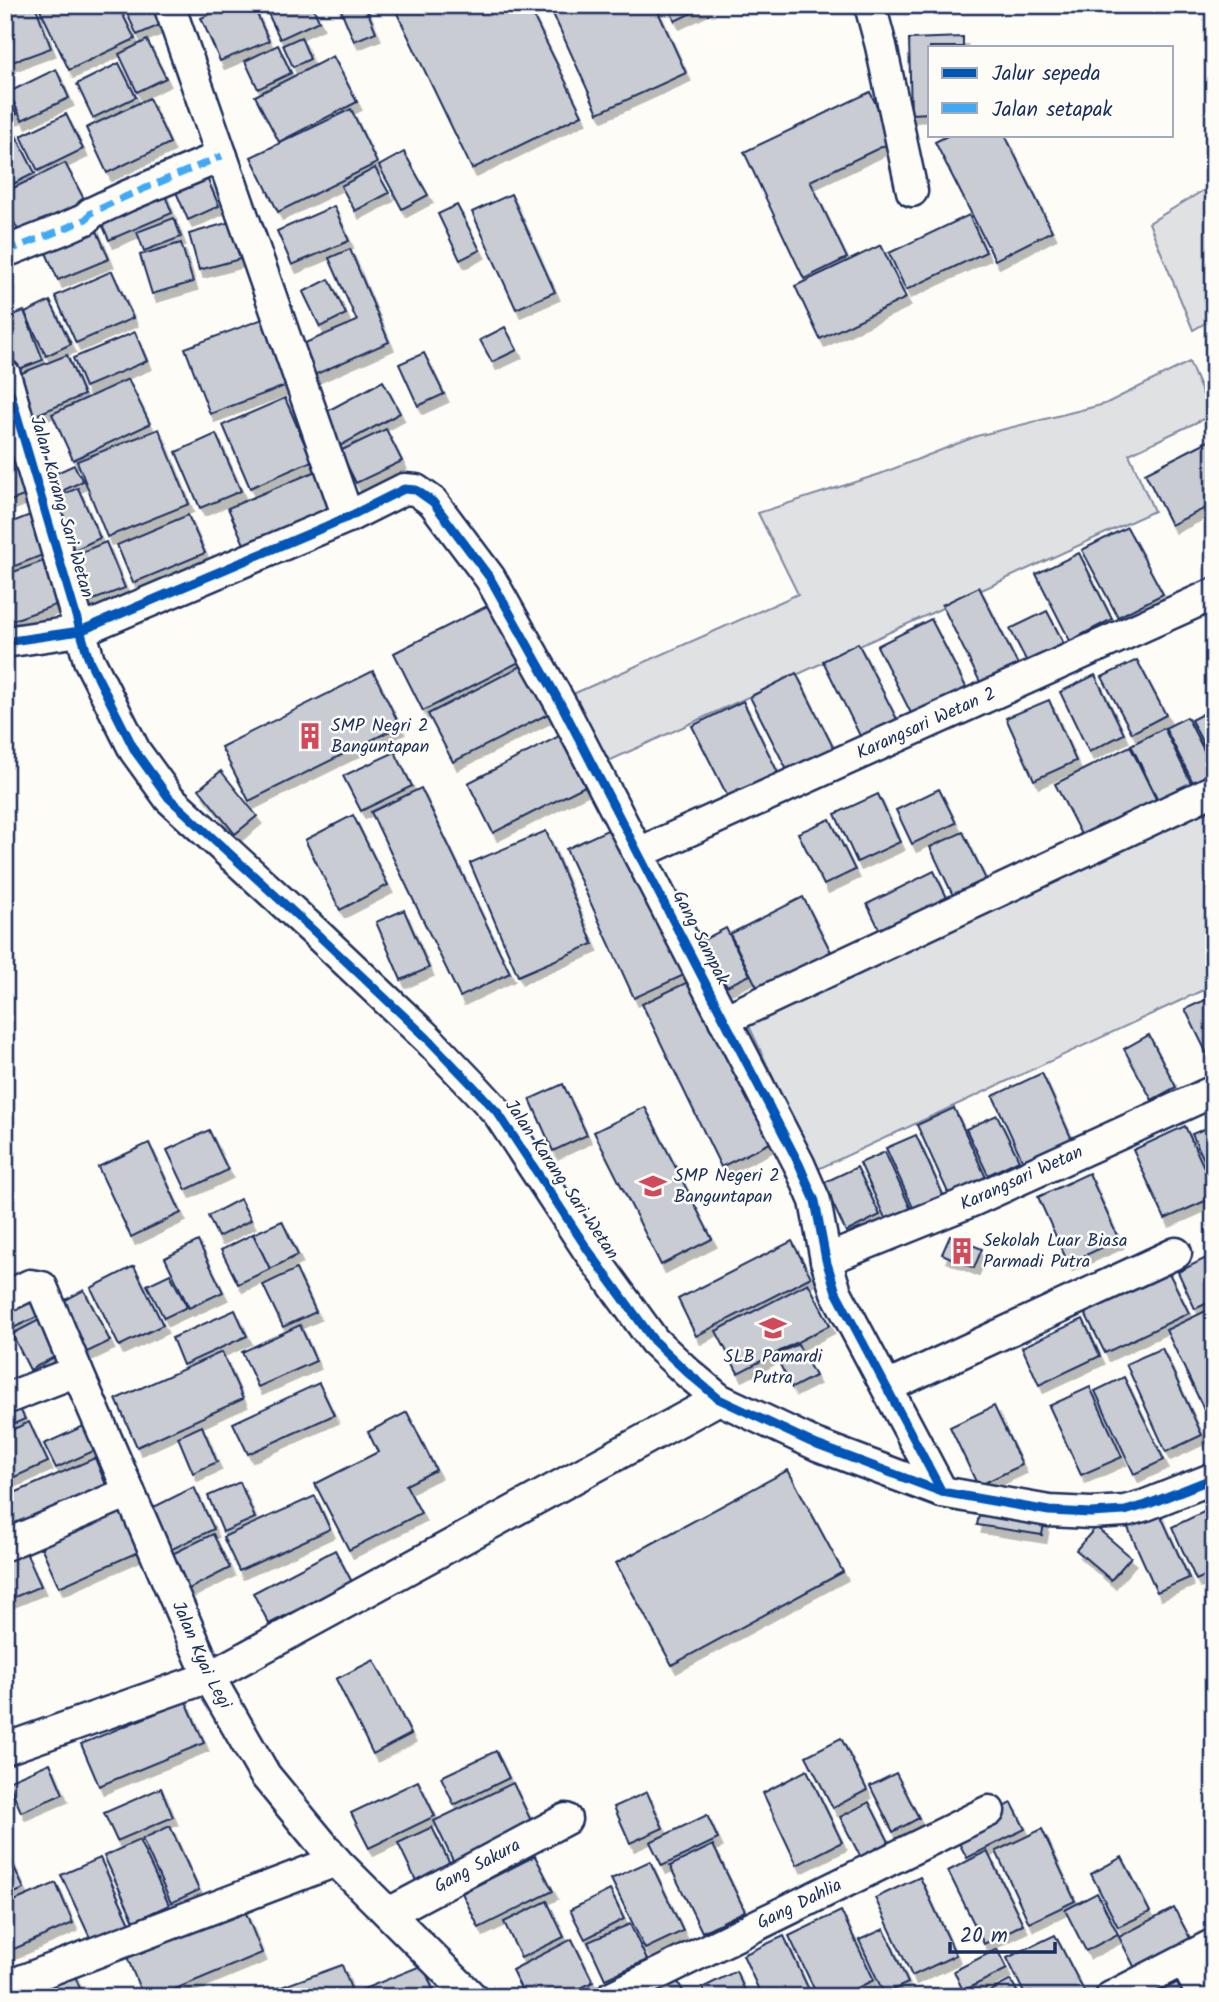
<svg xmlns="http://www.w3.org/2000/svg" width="1219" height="2002" font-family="Kalam,sans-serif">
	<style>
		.green { fill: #e0e1e3; stroke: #7e88a0; stroke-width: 2 }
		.building { fill: #c9ccd3; stroke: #1b2f5e; stroke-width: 2; filter: url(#shadow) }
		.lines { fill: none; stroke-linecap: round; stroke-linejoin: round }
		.minor-casing { stroke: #1b2f5e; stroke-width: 35 }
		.minor { stroke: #fdfcf7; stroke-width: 30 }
		.quiet { stroke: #3fa9f5; stroke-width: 7; stroke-dasharray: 14 7; stroke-linecap: butt }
		.cycleway-casing { stroke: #fdfcf7; stroke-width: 13 }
		.cycleway { stroke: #0057b8; stroke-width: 9 }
		.labels { text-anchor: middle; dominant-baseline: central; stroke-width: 5; stroke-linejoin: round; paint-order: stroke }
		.street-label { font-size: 18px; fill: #1b2f5e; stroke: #fdfcf7 }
		.poi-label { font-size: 18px; fill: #1b2f5e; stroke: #fdfcf7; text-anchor: start }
	</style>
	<defs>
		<filter id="shadow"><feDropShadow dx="4.5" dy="8" stdDeviation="0" flood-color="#0004"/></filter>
	</defs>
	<rect width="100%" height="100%" fill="#fdfcf7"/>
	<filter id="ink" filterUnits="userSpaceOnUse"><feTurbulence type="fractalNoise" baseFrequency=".0143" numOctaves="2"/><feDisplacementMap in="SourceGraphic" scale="14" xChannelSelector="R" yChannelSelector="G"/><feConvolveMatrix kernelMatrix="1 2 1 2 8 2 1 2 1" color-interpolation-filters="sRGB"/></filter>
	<g filter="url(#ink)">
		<g class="green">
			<polygon points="1214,184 1214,318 1193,330 1149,223"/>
			<polygon points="1189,362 1207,404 1214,414 1129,454 1154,511 600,765 564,698 798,594 758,513 880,474 977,436 1105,404"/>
			<polygon points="1214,794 1214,985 816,1170 743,1013"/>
		</g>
		<g class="building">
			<polygon points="5,5 35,5 51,48 7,64 5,59"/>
			<polygon points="38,5 118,5 135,39 69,70"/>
			<polygon points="123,5 159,5 167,22 137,35"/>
			<polygon points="230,5 253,5 269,41 220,61 201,18"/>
			<polygon points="264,5 312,5 319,21 280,39"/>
			<polygon points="345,5 365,5 376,32 354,41 340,8"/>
			<polygon points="398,5 528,5 582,115 472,169 394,7"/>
			<polygon points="549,5 655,5 686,73 598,113"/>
			<polygon points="667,5 708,5 675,21"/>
			<polygon points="301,37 310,59 293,67 283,45"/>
			<polygon points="963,37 963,47 930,47 930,113 911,114 909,39"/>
			<polygon points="147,40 166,78 137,92 119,54"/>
			<polygon points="278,45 291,73 258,89 245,61"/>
			<polygon points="333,56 357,102 279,142 255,96"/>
			<polygon points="119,63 136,97 93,118 77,84"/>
			<polygon points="56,69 69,98 22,120 9,92"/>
			<polygon points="5,90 17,114 5,120"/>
			<polygon points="870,92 894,141 810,181 847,258 804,279 744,152"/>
			<polygon points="149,98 170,143 107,173 86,128"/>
			<polygon points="351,109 377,163 278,212 251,157"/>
			<polygon points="66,114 83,149 38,171 21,136"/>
			<polygon points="10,124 35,173 7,187 5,182 5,127"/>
			<polygon points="949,135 1005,135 1052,231 995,260 935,142"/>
			<polygon points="404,152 428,195 402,209 379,166"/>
			<polygon points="65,163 85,201 20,234 5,205 5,192"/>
			<polygon points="375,168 389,193 355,211 341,186"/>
			<polygon points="207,178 219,206 188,220 176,192"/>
			<polygon points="163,190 172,213 109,240 99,217"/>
			<polygon points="511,194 555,292 516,309 472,212"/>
			<polygon points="457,205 480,250 460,260 438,214"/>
			<polygon points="334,206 349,241 292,265 277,231"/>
			<polygon points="969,215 986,252 906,290 889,253"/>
			<polygon points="174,218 181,237 144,251 137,232"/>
			<polygon points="230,222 240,259 199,270 189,234"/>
			<polygon points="94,224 109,259 58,280 43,246"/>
			<polygon points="181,243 193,282 152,294 140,255"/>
			<polygon points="881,245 906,298 820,339 795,286"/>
			<polygon points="350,249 389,342 312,376 298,346 357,321 329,258"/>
			<polygon points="112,271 133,318 76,343 55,296"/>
			<polygon points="329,279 346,314 320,327 303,292"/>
			<polygon points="50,301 71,344 46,356 25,313"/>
			<polygon points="24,311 43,360 11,372 5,359 5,318"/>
			<polygon points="268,317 293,383 210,414 185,348"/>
			<polygon points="505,327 517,350 492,362 480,340"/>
			<polygon points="135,332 147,361 85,387 73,358"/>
			<polygon points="424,353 444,394 418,406 399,364"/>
			<polygon points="67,355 84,395 31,417 14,376"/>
			<polygon points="128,379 150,424 73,460 52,414"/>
			<polygon points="383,381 400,413 338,447 320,415"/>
			<polygon points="285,398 312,461 250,488 223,425"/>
			<polygon points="159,429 189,504 107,537 77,461"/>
			<polygon points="386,429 402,461 356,483 340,451"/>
			<polygon points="216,434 241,491 200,508 176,452"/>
			<polygon points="1214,438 1214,504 1171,525 1145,473"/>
			<polygon points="9,443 29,494 5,503 5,444"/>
			<polygon points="74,465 83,481 58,493 50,476"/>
			<polygon points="316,471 335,515 247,551 228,508"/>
			<polygon points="78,488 100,538 72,551 49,500"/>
			<polygon points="30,515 45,554 5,570 5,525"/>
			<polygon points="188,515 205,553 133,583 117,545"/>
			<polygon points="1127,527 1163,594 1118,617 1082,550"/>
			<polygon points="106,542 125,588 88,602 69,557"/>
			<polygon points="1079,553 1112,619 1070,641 1036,574"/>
			<polygon points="49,559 64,602 5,623 5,575"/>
			<polygon points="979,587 1018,665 981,684 942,605"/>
			<polygon points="495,602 525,659 423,711 394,653"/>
			<polygon points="1047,611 1064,644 1027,662 1010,629"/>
			<polygon points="931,619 968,691 914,719 877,646"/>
			<polygon points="858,643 903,731 867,750 823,661"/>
			<polygon points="1137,660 1166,715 1132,733 1102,677"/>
			<polygon points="527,663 552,712 453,762 428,714"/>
			<polygon points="373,671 400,726 249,801 221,747"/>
			<polygon points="796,673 836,753 790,776 750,697"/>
			<polygon points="1095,675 1124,734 1089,752 1060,692"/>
			<polygon points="1049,700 1076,761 1034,780 1006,718"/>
			<polygon points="743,701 781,779 731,803 692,726"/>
			<polygon points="1212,709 1214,711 1213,763 1191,720"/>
			<polygon points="1187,717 1214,770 1214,784 1198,792 1165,728"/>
			<polygon points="1164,728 1196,793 1163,810 1131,745"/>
			<polygon points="559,736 585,786 493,833 468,783"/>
			<polygon points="1130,746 1160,807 1086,844 1055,784"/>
			<polygon points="395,752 412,786 361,811 343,776"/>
			<polygon points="221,771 257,816 235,834 199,789"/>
			<polygon points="421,788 510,973 460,997 371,812"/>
			<polygon points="939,789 956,823 912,844 896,810"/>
			<polygon points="878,794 900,842 857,862 835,814"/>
			<polygon points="353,815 388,885 340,910 305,840"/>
			<polygon points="830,819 855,870 824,885 798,833"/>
			<polygon points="616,826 684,975 634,998 566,849"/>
			<polygon points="546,831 593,944 518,976 470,863"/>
			<polygon points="963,832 991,890 958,906 930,847"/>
			<polygon points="934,871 951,906 884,939 867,904"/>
			<polygon points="803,897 831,952 758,989 730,934"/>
			<polygon points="404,910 429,968 401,980 376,922"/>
			<polygon points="726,928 750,975 727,986 703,940"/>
			<polygon points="692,980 770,1143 721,1167 642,1004"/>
			<polygon points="1214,996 1214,1063 1212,1064 1185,1009"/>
			<polygon points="1149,1035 1176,1087 1152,1100 1124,1049"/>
			<polygon points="1042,1073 1074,1144 1025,1166 993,1096"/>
			<polygon points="563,1084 587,1135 553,1151 530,1099"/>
			<polygon points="645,1107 712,1239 661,1265 594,1132"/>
			<polygon points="954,1108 987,1180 950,1197 917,1125"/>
			<polygon points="997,1115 1019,1160 988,1175 966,1129"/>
			<polygon points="1214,1125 1214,1181 1192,1134"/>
			<polygon points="1185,1126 1214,1189 1214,1197 1165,1219 1133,1150"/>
			<polygon points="209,1130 228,1170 186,1190 167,1150"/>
			<polygon points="916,1135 944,1197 914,1210 886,1148"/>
			<polygon points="149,1143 181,1213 131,1237 98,1167"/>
			<polygon points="885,1152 914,1216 889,1227 860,1163"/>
			<polygon points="857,1167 880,1215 846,1232 823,1183"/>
			<polygon points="1089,1173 1119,1240 1068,1263 1038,1197"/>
			<polygon points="240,1199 251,1220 218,1237 208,1216"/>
			<polygon points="282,1221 298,1255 270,1269 253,1234"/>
			<polygon points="253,1234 270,1269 238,1284 221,1250"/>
			<polygon points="950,1236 982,1249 974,1268 942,1254"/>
			<polygon points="198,1241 223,1292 189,1308 165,1258"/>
			<polygon points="792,1241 811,1277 696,1336 678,1299"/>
			<polygon points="1214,1254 1214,1300 1195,1309 1178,1272"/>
			<polygon points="134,1266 163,1325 119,1346 91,1288"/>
			<polygon points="296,1269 316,1312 283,1327 263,1285"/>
			<polygon points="1169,1273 1189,1313 1105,1353 1085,1313"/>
			<polygon points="170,1274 187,1307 164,1318 147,1285"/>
			<polygon points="808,1283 830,1325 738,1373 716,1331"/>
			<polygon points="33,1289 45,1313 5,1332 5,1304"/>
			<polygon points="84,1290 110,1341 81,1355 56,1305"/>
			<polygon points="1214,1307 1214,1430 1166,1330"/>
			<polygon points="235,1310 247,1336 183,1365 172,1338"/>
			<polygon points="43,1318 60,1354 30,1370 12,1334"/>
			<polygon points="1083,1319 1100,1356 1039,1385 1022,1347"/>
			<polygon points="300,1325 316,1361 258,1387 242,1352"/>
			<polygon points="798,1344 815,1376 792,1388 775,1355"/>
			<polygon points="1162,1348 1202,1435 1166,1452 1126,1364"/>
			<polygon points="222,1352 243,1399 137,1447 116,1399"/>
			<polygon points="1124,1377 1164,1460 1134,1474 1095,1391"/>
			<polygon points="319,1383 334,1415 248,1454 233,1423"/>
			<polygon points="1090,1387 1122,1457 1081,1475 1049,1406"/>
			<polygon points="16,1401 25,1419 5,1428 5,1407"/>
			<polygon points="994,1406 1022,1465 978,1486 950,1427"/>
			<polygon points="407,1412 436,1470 406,1485 421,1513 349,1550 315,1484 378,1452 368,1432"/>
			<polygon points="29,1422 48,1462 10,1479 5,1469 5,1433"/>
			<polygon points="88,1424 98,1449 56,1468 44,1444"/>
			<polygon points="202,1426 217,1462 193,1473 178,1437"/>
			<polygon points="95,1458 109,1492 11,1535 5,1521 5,1497"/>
			<polygon points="788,1470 843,1572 672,1665 616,1563"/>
			<polygon points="240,1482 255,1518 223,1532 208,1496"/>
			<polygon points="194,1487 214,1529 168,1551 148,1510"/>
			<polygon points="315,1496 330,1529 239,1571 223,1537"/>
			<polygon points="982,1501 1046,1512 1042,1535 977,1525"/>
			<polygon points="1156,1505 1189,1578 1157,1592 1124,1519"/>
			<polygon points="125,1506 145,1549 59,1587 40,1544"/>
			<polygon points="1214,1507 1214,1572 1196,1580 1172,1527"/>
			<polygon points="1096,1527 1131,1557 1111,1580 1076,1550"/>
			<polygon points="213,1534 230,1568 183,1592 166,1557"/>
			<polygon points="25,1550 41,1586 5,1601 5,1558"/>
			<polygon points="335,1550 352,1582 269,1624 253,1593"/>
			<polygon points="374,1660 411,1734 373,1754 336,1679"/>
			<polygon points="186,1701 204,1743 99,1786 81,1744"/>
			<polygon points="841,1738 867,1790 833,1808 806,1756"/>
			<polygon points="496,1751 509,1778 454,1805 441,1777"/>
			<polygon points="50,1763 63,1794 21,1812 8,1781"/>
			<polygon points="807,1770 842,1842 797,1865 763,1793"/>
			<polygon points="896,1773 919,1818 893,1832 870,1786"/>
			<polygon points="418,1781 435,1816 369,1848 351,1813"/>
			<polygon points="513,1783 536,1831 457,1869 434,1821"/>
			<polygon points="161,1788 173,1817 117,1841 104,1813"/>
			<polygon points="647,1792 663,1828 630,1843 614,1807"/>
			<polygon points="869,1802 890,1844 861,1858 840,1817"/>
			<polygon points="1012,1803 1025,1829 967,1858 953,1832"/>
			<polygon points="707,1815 718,1839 662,1866 650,1842"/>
			<polygon points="170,1826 199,1890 171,1903 142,1839"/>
			<polygon points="432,1827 453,1870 419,1887 398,1843"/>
			<polygon points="1042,1829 1075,1901 1029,1923 996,1851"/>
			<polygon points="139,1840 169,1905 134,1921 104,1856"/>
			<polygon points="713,1845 745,1911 702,1932 670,1866"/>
			<polygon points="5,1847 24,1889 5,1897"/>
			<polygon points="987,1851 1023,1924 984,1944 948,1871"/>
			<polygon points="535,1856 553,1891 479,1928 462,1893"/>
			<polygon points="1122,1857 1150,1912 1118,1927 1091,1874"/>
			<polygon points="100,1858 130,1923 91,1940 61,1875"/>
			<polygon points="650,1861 683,1931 645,1949 611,1879"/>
			<polygon points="920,1877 956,1955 912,1976 875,1898"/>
			<polygon points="56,1883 73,1923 5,1953 5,1905"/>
			<polygon points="610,1890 624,1919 585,1939 570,1910"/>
			<polygon points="1097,1893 1118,1934 1086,1951 1065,1910"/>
			<polygon points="547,1901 564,1937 521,1958 504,1922"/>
			<polygon points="243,1906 262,1953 156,1997 143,1997 126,1954"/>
			<polygon points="1174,1908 1197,1951 1141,1980 1119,1937"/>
			<polygon points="841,1911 874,1980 838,1997 818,1997 789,1936"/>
			<polygon points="630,1924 647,1960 605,1979 588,1942"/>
			<polygon points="884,1929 908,1983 884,1994 859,1940"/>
			<polygon points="1055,1935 1085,1993 1077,1997 1026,1997 1007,1958"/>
			<polygon points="784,1936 810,1992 800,1997 762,1997 743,1955"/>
			<polygon points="572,1939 593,1982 563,1997 525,1997 512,1970"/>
			<polygon points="997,1949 1007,1969 963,1991 954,1971"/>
			<polygon points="342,1965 354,1997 276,1997 273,1990"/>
			<polygon points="423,1965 436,1997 357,1997 356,1992"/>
			<polygon points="72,1968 83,1997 5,1997"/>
			<polygon points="736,1971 748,1997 706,1997 702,1988"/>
			<polygon points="677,1980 686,1997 644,1997"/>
			<polygon points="1011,1980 1020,1997 981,1997 981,1996"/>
			<polygon points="1180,1981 1188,1997 1150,1997"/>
		</g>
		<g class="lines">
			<defs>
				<g id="minor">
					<polyline points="169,5 348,517"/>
					<polyline points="870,5 881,46 912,191"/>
					<polyline points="5,252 61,230 86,219 91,213 127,196 222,156"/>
					<polyline points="5,375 89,660 135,751 169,798 315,932 427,1038 475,1088 498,1113 588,1250 654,1341 688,1373 719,1399 817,1445 942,1492 1049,1511 1091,1513 1125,1511 1146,1505 1214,1478"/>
					<polyline points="5,642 80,631 348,517 404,489 416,490 433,502 490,578 563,708 799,1164 815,1201 826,1260 836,1292 942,1492"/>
					<path id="s1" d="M639,853L1214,594"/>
					<polyline points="724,1020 1214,790"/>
					<path id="s2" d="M826,1260L972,1201L1214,1091"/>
					<path id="s3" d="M5,1297L30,1285L42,1287L77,1371L209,1677L265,1775L336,1861L472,1997"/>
					<polyline points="887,1387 1176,1253"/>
					<polyline points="5,1399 77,1371"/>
					<polyline points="5,1545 129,1492"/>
					<polyline points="5,1749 209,1677 719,1399"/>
					<path id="s4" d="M389,1913L566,1819"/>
					<polyline points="1184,1960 1203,1997"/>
					<polyline points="5,1987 336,1861"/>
					<path id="s5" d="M611,1997L989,1811"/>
					<polyline points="1111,1997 1214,1944"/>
				</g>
			</defs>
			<use href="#minor" class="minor-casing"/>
			<use href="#minor" class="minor"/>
			<polyline class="quiet" points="5,252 61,230 86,219 91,213 127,196 222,156"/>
			<defs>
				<g id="cycleway">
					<polyline points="5,375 89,660 135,751 169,798 315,932 427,1038 475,1088 498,1113 588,1250 654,1341 688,1373 719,1399 817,1445 942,1492 1049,1511 1091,1513 1125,1511 1146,1505 1214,1478"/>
					<polyline points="5,642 80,631 348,517 404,489 416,490 433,502 490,578 563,708 799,1164 815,1201 826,1260 836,1292 942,1492"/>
				</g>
			</defs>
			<use href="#cycleway" class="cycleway-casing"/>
			<use href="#cycleway" class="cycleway"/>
		</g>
	</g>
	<defs>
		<symbol id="building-bare" viewBox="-9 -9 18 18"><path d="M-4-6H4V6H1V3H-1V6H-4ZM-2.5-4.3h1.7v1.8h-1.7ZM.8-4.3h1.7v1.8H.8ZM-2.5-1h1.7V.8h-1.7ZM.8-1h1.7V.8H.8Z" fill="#d1495b" stroke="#fdfcf7" stroke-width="2.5" paint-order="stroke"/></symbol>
		<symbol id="school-bare" viewBox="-9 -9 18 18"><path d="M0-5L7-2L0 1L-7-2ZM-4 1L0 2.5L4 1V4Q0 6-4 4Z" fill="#d1495b" stroke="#fdfcf7" stroke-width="2.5" paint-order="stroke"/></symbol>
	</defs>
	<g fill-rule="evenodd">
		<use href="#building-bare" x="291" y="717" width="38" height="38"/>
		<use href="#school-bare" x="634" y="1167" width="38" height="38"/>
		<use href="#building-bare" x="943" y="1232" width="38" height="38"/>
		<use href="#school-bare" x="754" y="1309" width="38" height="38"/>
	</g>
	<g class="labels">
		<g class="street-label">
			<text transform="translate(61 507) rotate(74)">Jalan Karang Sari Wetan</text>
			<text stroke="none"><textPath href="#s1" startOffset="315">Karangsari Wetan 2</textPath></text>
			<text transform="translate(700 938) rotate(63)">Gang Sampak</text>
			<text stroke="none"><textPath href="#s2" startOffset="212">Karangsari Wetan</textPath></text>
			<text transform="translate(561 1180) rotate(56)">Jalan Karang Sari Wetan</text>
			<text stroke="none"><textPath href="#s3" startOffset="441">Jalan Kyai Legi</textPath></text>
			<text stroke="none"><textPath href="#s4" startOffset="100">Gang Sakura</textPath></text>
			<text stroke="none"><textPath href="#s5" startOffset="210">Gang Dahlia</textPath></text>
		</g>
		<g class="poi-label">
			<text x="331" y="726">SMP Negri 2<tspan x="331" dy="21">Banguntapan</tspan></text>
			<text x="674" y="1176">SMP Negeri 2<tspan x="674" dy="21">Banguntapan</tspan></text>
			<text x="983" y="1241">Sekolah Luar Biasa<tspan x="983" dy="21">Parmadi Putra</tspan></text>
			<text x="773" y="1357" text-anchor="middle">SLB Pamardi<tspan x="773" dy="21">Putra</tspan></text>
		</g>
	</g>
	<rect width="1219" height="2002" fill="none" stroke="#fdfcf7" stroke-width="28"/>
	<rect x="14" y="14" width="1191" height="1974" fill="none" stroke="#1b2f5e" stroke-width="2.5" filter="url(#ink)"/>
	<rect x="928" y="46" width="245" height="91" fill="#fdfcf7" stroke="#a3aaba" stroke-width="2"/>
	<rect x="942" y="68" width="35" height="10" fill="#0057b8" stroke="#a3aaba" stroke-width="2"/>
	<text x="992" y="80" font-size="21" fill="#1b2f5e">Jalur sepeda</text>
	<rect x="942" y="103" width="35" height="10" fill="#3fa9f5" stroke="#a3aaba" stroke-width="2"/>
	<text x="992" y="116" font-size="21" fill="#1b2f5e">Jalan setapak</text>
	<path d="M950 1942v10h105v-10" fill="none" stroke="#1b2f5e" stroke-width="3.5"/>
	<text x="960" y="1942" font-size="21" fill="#1b2f5e" stroke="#fdfcf7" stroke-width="5" paint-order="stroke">20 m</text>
</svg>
